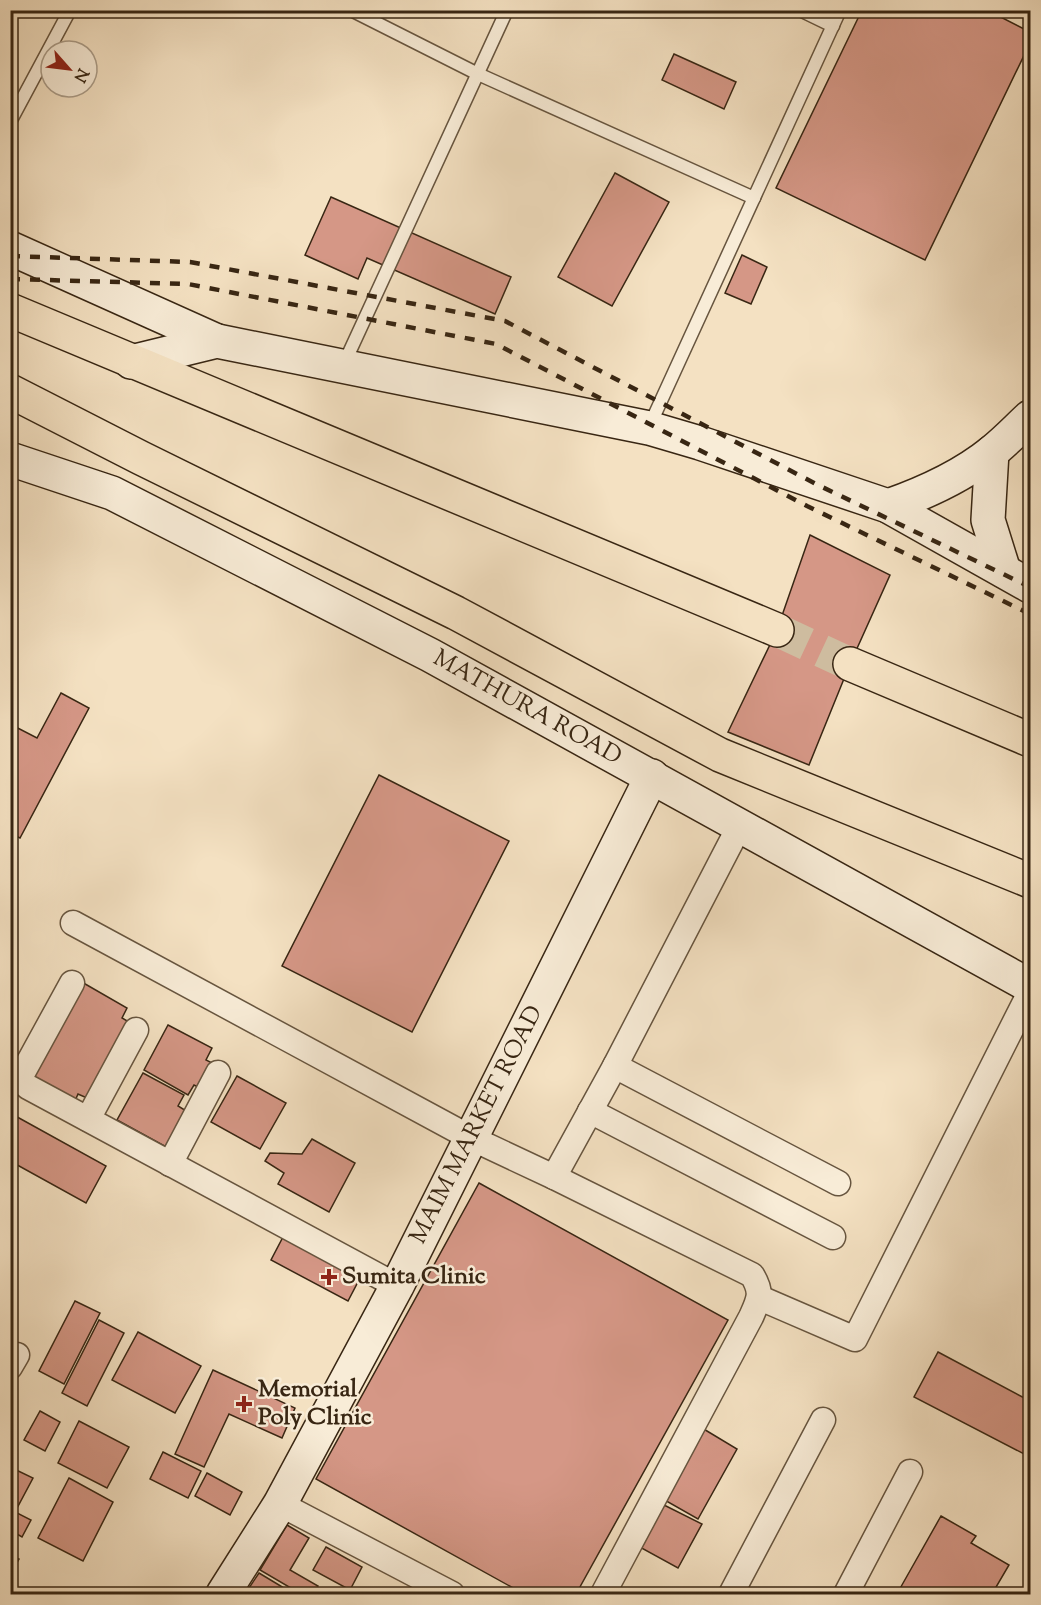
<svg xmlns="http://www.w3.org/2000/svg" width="1041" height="1605" font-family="'Sorts Mill Goudy',serif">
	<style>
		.building { fill: #d59786; stroke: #382613; stroke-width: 1.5 }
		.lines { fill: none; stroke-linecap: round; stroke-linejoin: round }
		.highway-tunnel { stroke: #cebc9f; stroke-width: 33; stroke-dasharray: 33 16; stroke-linecap: butt }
		.lane-casing { stroke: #67553f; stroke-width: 15 }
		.street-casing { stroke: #67553f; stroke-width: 27 }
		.secondary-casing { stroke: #382613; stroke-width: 36 }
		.highway-casing { stroke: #382613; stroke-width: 36 }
		.lane { stroke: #f8ecd7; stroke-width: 12 }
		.street { stroke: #f8ecd7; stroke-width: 24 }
		.secondary { stroke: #f8ecd7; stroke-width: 33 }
		.highway { stroke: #f4e1c2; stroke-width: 33 }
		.rail { stroke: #382613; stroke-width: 4.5; stroke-dasharray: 10 10; stroke-linecap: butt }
		.poi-dot { fill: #8f2418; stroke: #f8ecd7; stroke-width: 2 }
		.labels { text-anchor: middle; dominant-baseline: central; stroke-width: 5; stroke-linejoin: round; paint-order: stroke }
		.street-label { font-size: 24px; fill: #382613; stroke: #f8ecd7 }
		.poi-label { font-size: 24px; font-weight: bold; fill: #382613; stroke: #f8ecd7; text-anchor: start }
	</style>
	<rect width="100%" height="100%" fill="#f4e1c2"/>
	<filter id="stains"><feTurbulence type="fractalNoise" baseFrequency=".00333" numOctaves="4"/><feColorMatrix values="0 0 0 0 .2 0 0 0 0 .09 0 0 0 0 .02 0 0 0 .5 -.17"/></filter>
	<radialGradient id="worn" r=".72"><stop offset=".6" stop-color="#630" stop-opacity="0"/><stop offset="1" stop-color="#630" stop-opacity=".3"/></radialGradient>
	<g class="building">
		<polygon points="862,10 987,10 1030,32 1030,43 925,260 776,188"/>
		<polygon points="674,54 736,82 724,109 662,80"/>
		<polygon points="615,173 669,202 612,306 558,277"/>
		<polygon points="331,197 511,277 495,314 367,258 358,279 305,255"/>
		<polygon points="742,255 767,267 751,304 725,293"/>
		<polygon points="810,535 890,575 850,664 809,765 728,732 777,630"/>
		<polygon points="61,693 89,708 20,838 10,833 10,724 37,738"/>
		<polygon points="379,775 509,841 412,1032 282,966"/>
		<polygon points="80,981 127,1008 122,1018 129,1022 87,1098 78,1094 75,1101 27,1075"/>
		<polygon points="168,1025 212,1048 206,1060 214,1064 200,1088 194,1085 188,1095 144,1070"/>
		<polygon points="143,1073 184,1095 178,1106 188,1112 168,1148 117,1120"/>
		<polygon points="237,1076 286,1103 260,1149 211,1122"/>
		<polygon points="10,1113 106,1166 86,1203 10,1161"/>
		<polygon points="312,1139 355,1163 329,1212 278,1184 284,1173 265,1161 270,1153 302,1154"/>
		<polygon points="479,1183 728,1320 576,1594 524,1594 316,1479"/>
		<polygon points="283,1237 360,1278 348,1301 271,1260"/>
		<polygon points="75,1301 100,1313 64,1384 39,1371"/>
		<polygon points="99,1320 124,1333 87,1406 62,1393"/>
		<polygon points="138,1332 201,1366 175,1413 112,1380"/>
		<polygon points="938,1352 1030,1401 1030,1457 914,1397"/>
		<polygon points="213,1370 295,1408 282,1438 229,1414 204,1467 175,1454"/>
		<polygon points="40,1411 60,1422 45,1451 24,1440"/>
		<polygon points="79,1421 129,1447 107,1488 58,1463"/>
		<polygon points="702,1428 737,1449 698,1519 661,1498"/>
		<polygon points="163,1452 201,1471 188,1498 150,1479"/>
		<polygon points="10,1467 33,1478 15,1512 31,1520 22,1537 10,1530"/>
		<polygon points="207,1473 242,1492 230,1515 195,1496"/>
		<polygon points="69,1478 113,1502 83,1561 38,1538"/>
		<polygon points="660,1503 702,1524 678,1568 636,1545"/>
		<polygon points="941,1516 976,1536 971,1543 1009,1565 992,1594 903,1594 898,1592"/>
		<polygon points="287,1525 309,1538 290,1570 318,1586 313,1594 301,1594 260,1570"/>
		<polygon points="326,1547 362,1567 350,1590 313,1570"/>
		<polygon points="10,1555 19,1559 10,1575"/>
		<polygon points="259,1573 294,1594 245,1594"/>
	</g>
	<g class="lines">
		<polyline class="highway-tunnel" points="777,630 850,664"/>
		<defs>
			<g id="lane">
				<polyline points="351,10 478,74 754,198"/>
				<polyline points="800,10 833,26"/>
				<polyline points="10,122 70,10"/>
				<polyline points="343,366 507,10"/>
				<polyline points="649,427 840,10"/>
			</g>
			<g id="street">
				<path d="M73,923L471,1138L554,1177L752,1275C763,1293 759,1299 751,1317L603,1594"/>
				<polyline points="72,983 21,1076 21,1081 28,1087 397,1286"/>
				<polyline points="615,1066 838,1183"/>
				<polyline points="590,1111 833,1237"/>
				<polyline points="88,1119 136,1030"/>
				<polyline points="170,1164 218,1073"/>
				<polyline points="554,1177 615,1066 740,825"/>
				<polyline points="760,1298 855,1339 1030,992"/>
				<polyline points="10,1367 17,1355"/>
				<polyline points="280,1504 452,1594"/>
				<polyline points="731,1594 823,1420"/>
				<polyline points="846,1594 910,1472"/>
			</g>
			<g id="secondary">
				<polyline points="10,248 217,341"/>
				<polyline points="131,362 217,341 649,428 700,443 888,506 1030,586"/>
				<polyline points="992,452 988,520 1004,571"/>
				<polyline points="10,459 112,493 430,655 1030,986"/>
				<path d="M888,506C925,493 961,477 992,452C1006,441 1018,428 1030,417"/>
				<polyline points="223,1594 280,1504 397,1286 652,776"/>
			</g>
			<g id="highway">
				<polyline points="10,310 777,630"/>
				<polyline points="10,391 141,458 456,613 720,755 1030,881"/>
				<polyline points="850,664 1030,740"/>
			</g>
		</defs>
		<use href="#lane" class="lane-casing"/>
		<use href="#street" class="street-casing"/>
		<use href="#secondary" class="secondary-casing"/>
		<use href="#highway" class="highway-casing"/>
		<use href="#lane" class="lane"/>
		<use href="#street" class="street"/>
		<use href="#secondary" class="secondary"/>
		<use href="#highway" class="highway"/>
		<g class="rail">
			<polyline points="10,256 190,262 505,321 818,485 1030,587"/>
			<polyline points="10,279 188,284 496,344 807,506 1030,614"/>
		</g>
	</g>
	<g class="poi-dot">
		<path d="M326 1268h6v6h6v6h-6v6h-6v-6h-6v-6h6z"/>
		<path d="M241 1395h6v6h6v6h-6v6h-6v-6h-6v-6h6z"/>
	</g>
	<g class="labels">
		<g class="street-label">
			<text transform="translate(527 708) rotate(29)">MATHURA ROAD</text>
			<text transform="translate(477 1125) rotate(-63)">MAIM MARKET ROAD</text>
		</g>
		<g class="poi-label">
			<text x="342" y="1277">Sumita Clinic</text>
			<text x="258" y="1390">Memorial<tspan x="258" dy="28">Poly Clinic</tspan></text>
		</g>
	</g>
	<rect width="1041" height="1605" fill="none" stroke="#f4e1c2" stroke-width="36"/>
	<rect x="12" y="12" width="1017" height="1581" fill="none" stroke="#382613" stroke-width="3"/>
	<rect x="18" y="18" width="1005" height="1569" fill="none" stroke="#382613" stroke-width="1.5"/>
	<g transform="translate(69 69) rotate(118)"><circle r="28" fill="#f8ecd7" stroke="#ab9d89" stroke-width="1.5"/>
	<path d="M0-4.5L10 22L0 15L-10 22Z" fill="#8f2418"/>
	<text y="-9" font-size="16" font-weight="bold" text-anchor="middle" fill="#382613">N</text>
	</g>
	<rect width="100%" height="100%" filter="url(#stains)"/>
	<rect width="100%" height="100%" fill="url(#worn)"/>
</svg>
